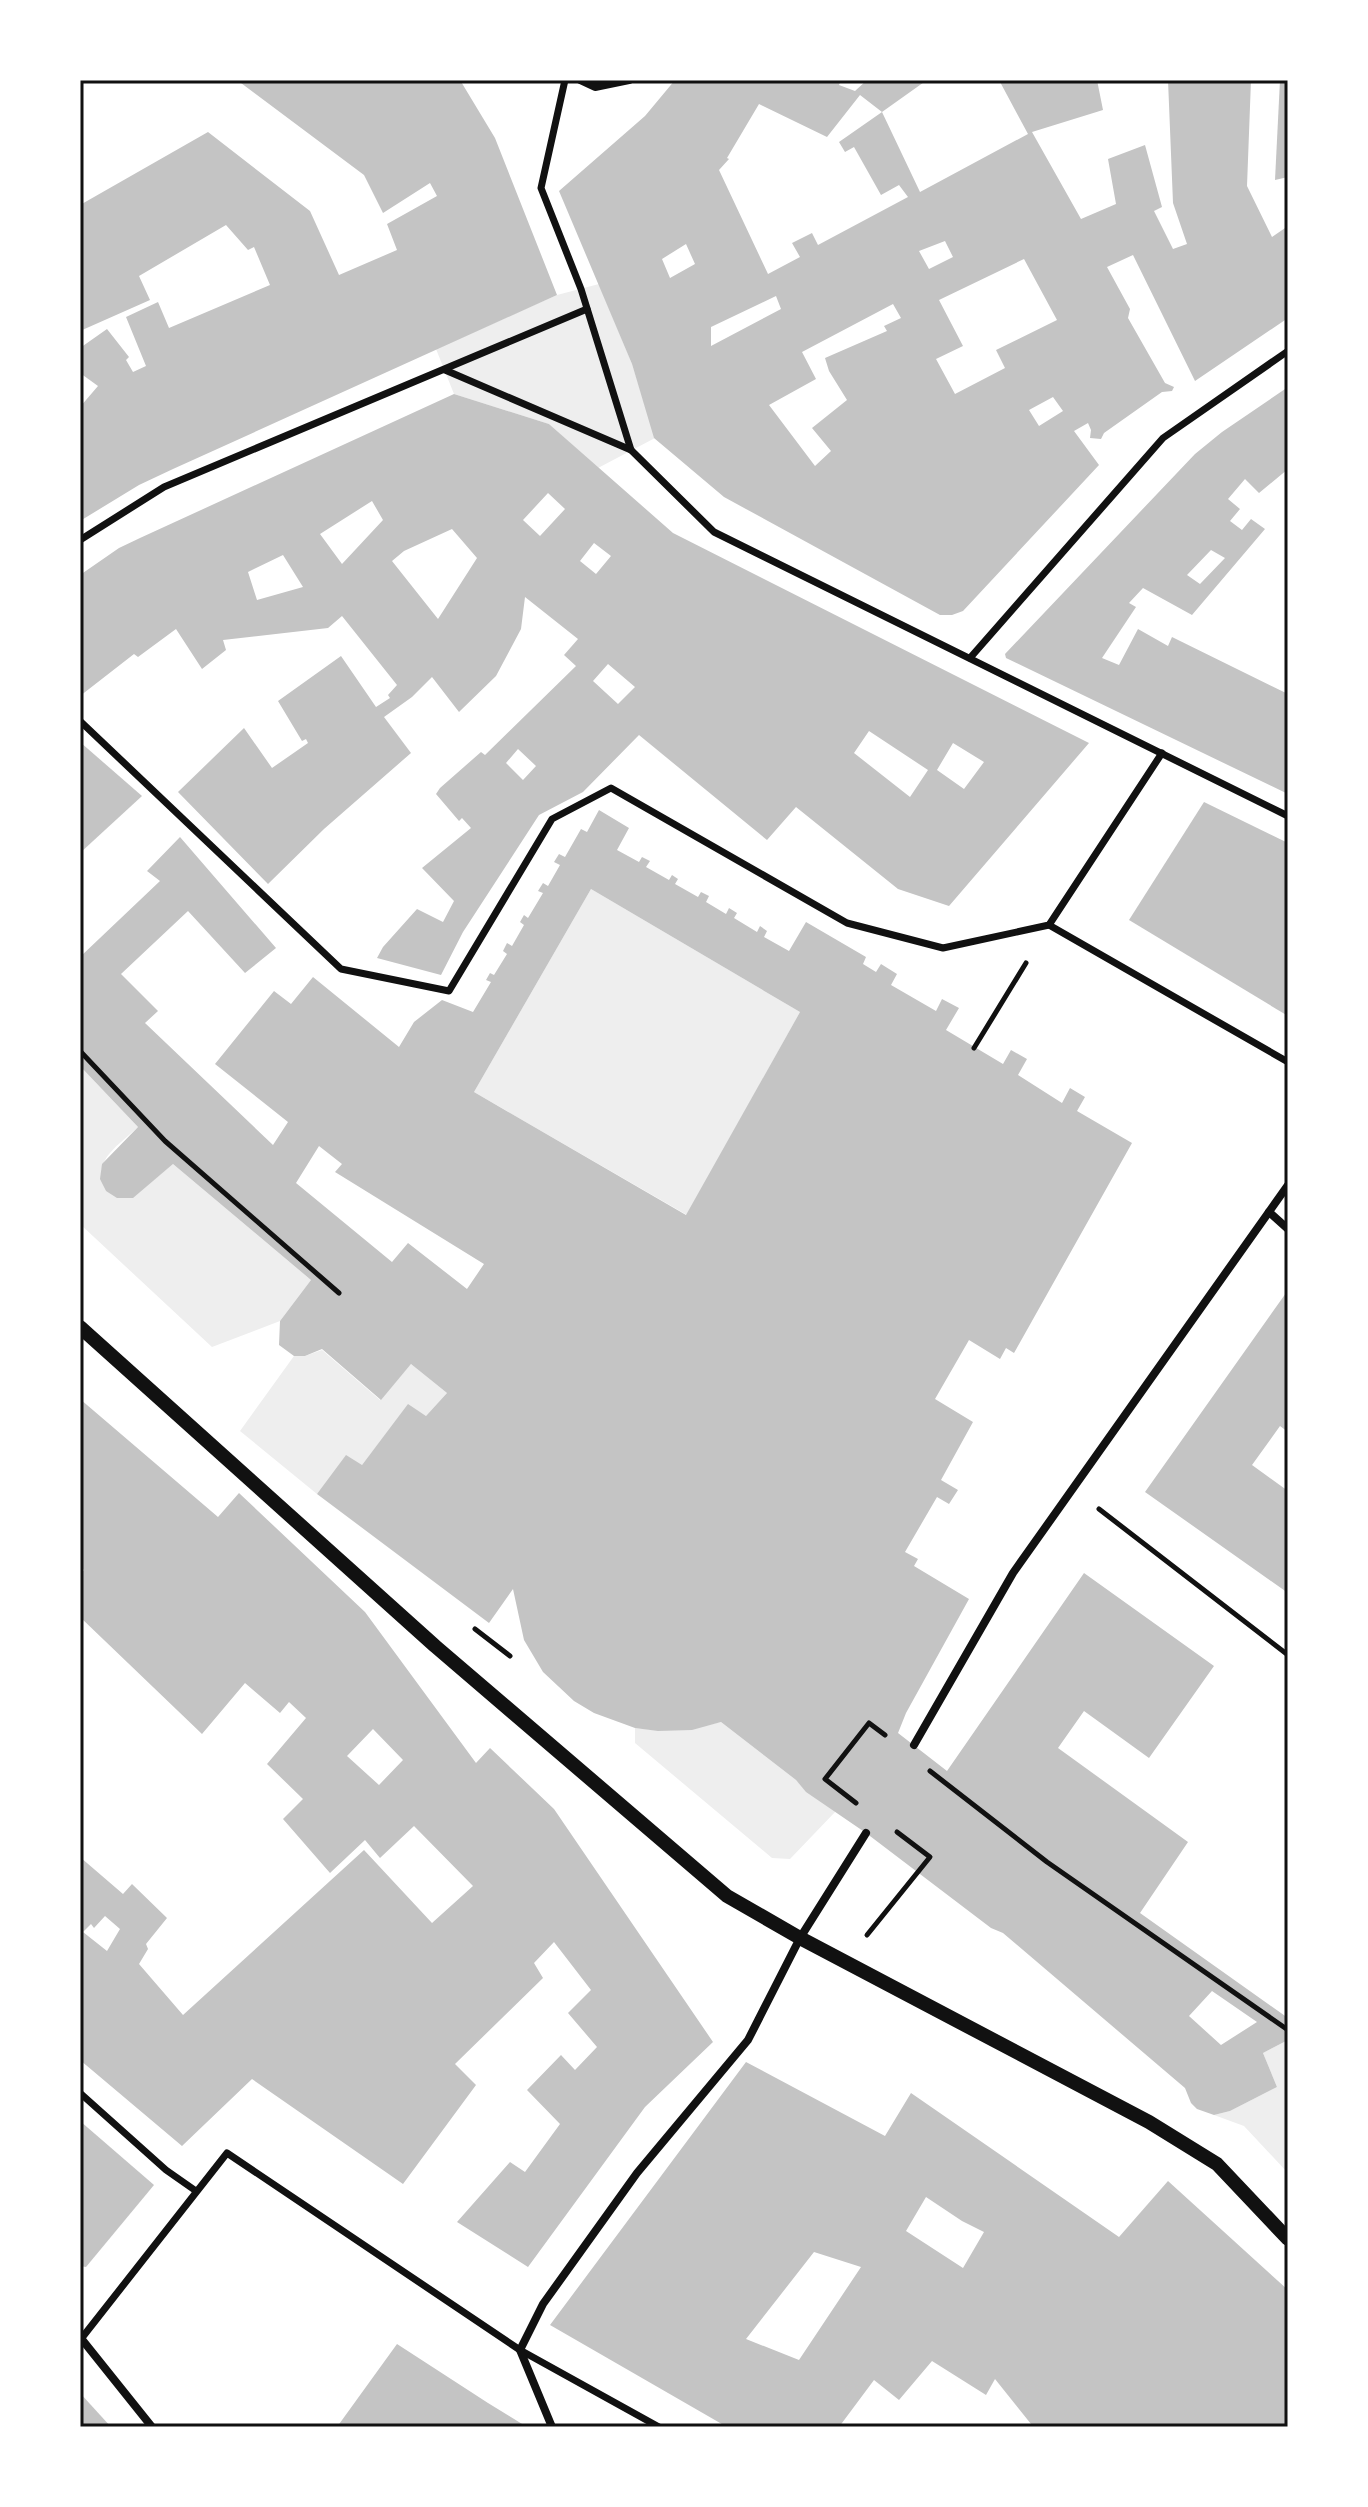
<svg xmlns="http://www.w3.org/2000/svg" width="1368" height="2507" font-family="'IBM Plex Serif',serif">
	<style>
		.green { fill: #eee }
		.building { fill: #c4c4c4; fill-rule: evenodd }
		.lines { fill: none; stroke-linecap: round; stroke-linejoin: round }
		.path { stroke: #111; stroke-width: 5 }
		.pedestrian { stroke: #111; stroke-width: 7 }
		.minor { stroke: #111; stroke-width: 8 }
		.tertiary { stroke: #111; stroke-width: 14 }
		.neatline { fill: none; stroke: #111; stroke-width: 3 }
	</style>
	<rect width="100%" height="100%" fill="#fff"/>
	<g class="green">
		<polygon points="599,284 632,364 655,438 598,468 549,424 454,394 436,349 557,295"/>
		<polygon points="591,889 800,1012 687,1215 474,1092"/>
		<path d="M80,1066L138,1127C118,1146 90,1161 106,1191L133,1197L173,1164L311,1280L280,1321L212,1347L80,1224Z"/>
		<polygon points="322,1350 380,1400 411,1364 447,1393 426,1416 408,1405 362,1465 317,1494 240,1431 294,1356 305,1356"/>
		<path d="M721,1722L796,1780L806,1791L836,1811L790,1859L772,1858L635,1743V1728C665,1732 691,1730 721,1722Z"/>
		<polygon points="1288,2040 1288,2173 1244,2126 1214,2115 1230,2111 1277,2087 1263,2053"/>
	</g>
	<g class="building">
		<polygon points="237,80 460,80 495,138 557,295 173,469 139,485 80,521 80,407 98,386 80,373 80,348 107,329 129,357 126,360 133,372 146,366 126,317 158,302 169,328 270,285 254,247 248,250 226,225 139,276 150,300 80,331 80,205 208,132 310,211 339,275 397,250 387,224 437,196 430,183 383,213 364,175"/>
		<path d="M675,80H841L839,85L855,91L867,80H927L882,112L860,95L827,137L759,104L727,158L729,159L719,170L768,274L800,257L792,243L812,233L818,245L908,197L899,185L881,195L854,147L845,152L839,142L882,112L920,192L1028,134L999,80H1097L1103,110L1032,132L1081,219L1116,204L1108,159L1145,145L1162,207L1154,211L1173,249L1187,244L1173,203L1168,80H1251L1247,186L1272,237L1288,226V318L1195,381L1133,255L1107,267L1130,309L1128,318L1165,383L1174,387L1172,391L1162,392L1104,433L1101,439L1090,438L1091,430L1088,423L1074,431L1099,465L963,611L952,615H940L724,497L654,438L632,364L559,191L645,116ZM945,241L953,257L929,269L919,251ZM686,244L695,264L670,278L662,259ZM1024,259L1057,320L996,350L1005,368L955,394L936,359L963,346L939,300ZM776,296L781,309L711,346V327ZM893,304L901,318L884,326L887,331L825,358L829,371L847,400L812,428L831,451L815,466L769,405L816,379L802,352ZM1053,397L1063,411L1039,426L1029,410Z"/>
		<polygon points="1280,80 1288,80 1288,177 1275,180"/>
		<path d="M1288,387V469L1259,493L1245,479L1228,499L1240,509L1230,521L1242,530L1251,519L1265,529L1192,615L1143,588L1129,603L1136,607L1102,658L1119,665L1138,629L1168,646L1172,637L1288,694V794L1006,658L1005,654L1195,454L1222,432ZM1211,550L1225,558L1200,584L1187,575Z"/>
		<path d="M454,394L549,424L673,533L1089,743L949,906L898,889L796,807L767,840L639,735L583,792L539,815L463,932L441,975L377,958L383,947L417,909L443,922L454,901L422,868L471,828L462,818L459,821L436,794L440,788L481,752L485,755L576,666L564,655L578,639L525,597L521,629L496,676L459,712L432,677L412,697L384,717L411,753L324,829L268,884L178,792L244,728L272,768L308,743L306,739L302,741L278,701L341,656L376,707L390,698L388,695L397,685L342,616L328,628L223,640L226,650L202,669L176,629L138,657L134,654L80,696V575L119,548L140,538ZM548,493L565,509L540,536L523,520ZM372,501L383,520L342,564L320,534ZM452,529L477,558L438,619L392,561L404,551ZM594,543L611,556L596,574L580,561ZM283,555L303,587L257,600L248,572ZM608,664L635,687L618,704L593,681ZM869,731L928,770L910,797L854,753ZM953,743L984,762L964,789L937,770ZM518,749L536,766L523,780L506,763Z"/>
		<polygon points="80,742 142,796 80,853"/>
		<polygon points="1204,802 1288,843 1288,1016 1129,920"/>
		<path d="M599,810L629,828L617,850L639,862L642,857L650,861L646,867L669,880L672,875L678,879L675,884L698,897L701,892L709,896L706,902L726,914L729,908L737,913L734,918L757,932L760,926L767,931L764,937L789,951L806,922L866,957L863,964L876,972L881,964L897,974L891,985L936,1011L942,999L959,1008L946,1030L1003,1064L1011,1050L1027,1059L1018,1075L1062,1103L1070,1088L1085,1097L1077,1111L1132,1143L1014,1353L1006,1348L1000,1359L969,1340L935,1399L973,1422L941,1480L958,1490L949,1504L937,1497L905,1552L918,1559L914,1566L969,1599L906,1713L898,1733L947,1771L1084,1573L1214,1666L1149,1758L1084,1711L1058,1748L1188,1842L1140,1913L1288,2018V2040L1263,2053L1277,2087L1230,2111L1214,2115L1197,2109L1191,2103L1185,2088L1003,1933L991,1928L866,1833L806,1792L796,1780L721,1722L692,1730L658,1731L635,1728L594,1713L574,1701L543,1672L524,1640L513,1589L489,1623L317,1494L346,1455L362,1465L408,1404L426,1416L447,1393L411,1364L381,1400L322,1349L305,1356H294L279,1345L280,1321L311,1280L173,1164L133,1198H117L106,1191L100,1179L102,1164L138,1127L80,1066V957L160,881L147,871L180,837L276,948L245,973L188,911L121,974L158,1011L145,1023L273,1145L288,1122L215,1064L274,991L291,1004L313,977L399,1047L414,1022L442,1000L473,1012L491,982L486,980L490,973L494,975L507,954L503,951L507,943L512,946L524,925L520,922L524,915L528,918L543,893L538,891L543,883L548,886L560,865L554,862L559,854L565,857L581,829L587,832ZM591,889L800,1012L686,1215L474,1092ZM319,1146L342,1164L335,1172L484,1264L467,1289L408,1243L392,1262L296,1183ZM1212,1991L1257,2022L1221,2045L1189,2016Z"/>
		<polygon points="1286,1293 1288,1295 1288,1432 1280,1426 1252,1465 1288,1491 1288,1593 1145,1492"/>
		<path d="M80,1399L218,1517L239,1493L365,1612L476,1763L490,1748L554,1809L713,2042L645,2107L528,2267L457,2222L510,2162L525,2172L560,2124L527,2090L561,2055L575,2070L597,2047L568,2013L591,1990L554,1942L534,1963L543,1978L455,2064L476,2085L403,2184L252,2079L182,2146L80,2060V1857L123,1894L132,1884L167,1918L146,1944L148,1949L139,1964L183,2015L364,1850L432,1923L473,1886L414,1826L380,1858L365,1840L330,1873L283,1819L303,1799L267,1764L306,1718L289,1702L280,1713L245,1683L202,1734L80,1617V1574L84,1570L80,1567ZM373,1729L403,1760L379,1785L347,1756ZM105,1916L120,1929L107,1951L83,1932L91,1924L94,1928Z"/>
		<path d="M746,2062L885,2136L911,2093L1119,2237L1168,2181L1288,2290V2427H1028L1031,2424L995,2379L986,2395L932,2361L899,2400L874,2380L839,2427H727L550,2325ZM926,2197L962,2221L984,2232L963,2268L906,2231ZM814,2252L861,2267L799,2360L746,2339Z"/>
		<polygon points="80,2121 154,2185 86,2267 80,2266"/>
		<polygon points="397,2344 488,2403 527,2427 337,2427"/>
		<polygon points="80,2393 111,2427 80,2427"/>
	</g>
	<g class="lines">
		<g class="path">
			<polyline points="974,1048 1026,963"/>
			<polyline points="80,1051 165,1141 339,1293"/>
			<polyline points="1099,1509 1288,1655"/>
			<polyline points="475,1629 510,1656"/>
			<polyline points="930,1771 1047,1862 1288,2030"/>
			<polyline points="856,1803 825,1779 869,1723 885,1735"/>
			<polyline points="867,1935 930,1857 897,1832"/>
		</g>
		<g class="pedestrian">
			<polyline points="565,80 541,188 581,289 631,450"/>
			<polyline points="445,370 631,450 714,532 1288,816"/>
			<polyline points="80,540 164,487 587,309"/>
			<polyline points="970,658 1163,438 1288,351"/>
			<polyline points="80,721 341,969 449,991 552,819 611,788 847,923 943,948 1049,925 1162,753"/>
			<polyline points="1049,925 1288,1062"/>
			<polyline points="80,2093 166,2170 196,2191"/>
			<polyline points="81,2339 227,2153 520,2350 659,2427"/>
		</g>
		<g class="minor">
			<polyline points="580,80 595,87 629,80"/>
			<polyline points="1269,1212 1288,1229"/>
			<polyline points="914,1745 1013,1573 1288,1185"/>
			<polyline points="80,2337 152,2427"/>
			<polyline points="552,2427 520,2350 543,2304 637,2173 748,2040 800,1938 866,1833"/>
		</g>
		<polyline class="tertiary" points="80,1327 435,1646 727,1896 800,1938 1149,2122 1217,2164 1288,2239"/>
	</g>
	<rect width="1368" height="2507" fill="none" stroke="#ffffff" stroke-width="164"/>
	<rect x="82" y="82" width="1204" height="2343" class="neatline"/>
</svg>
